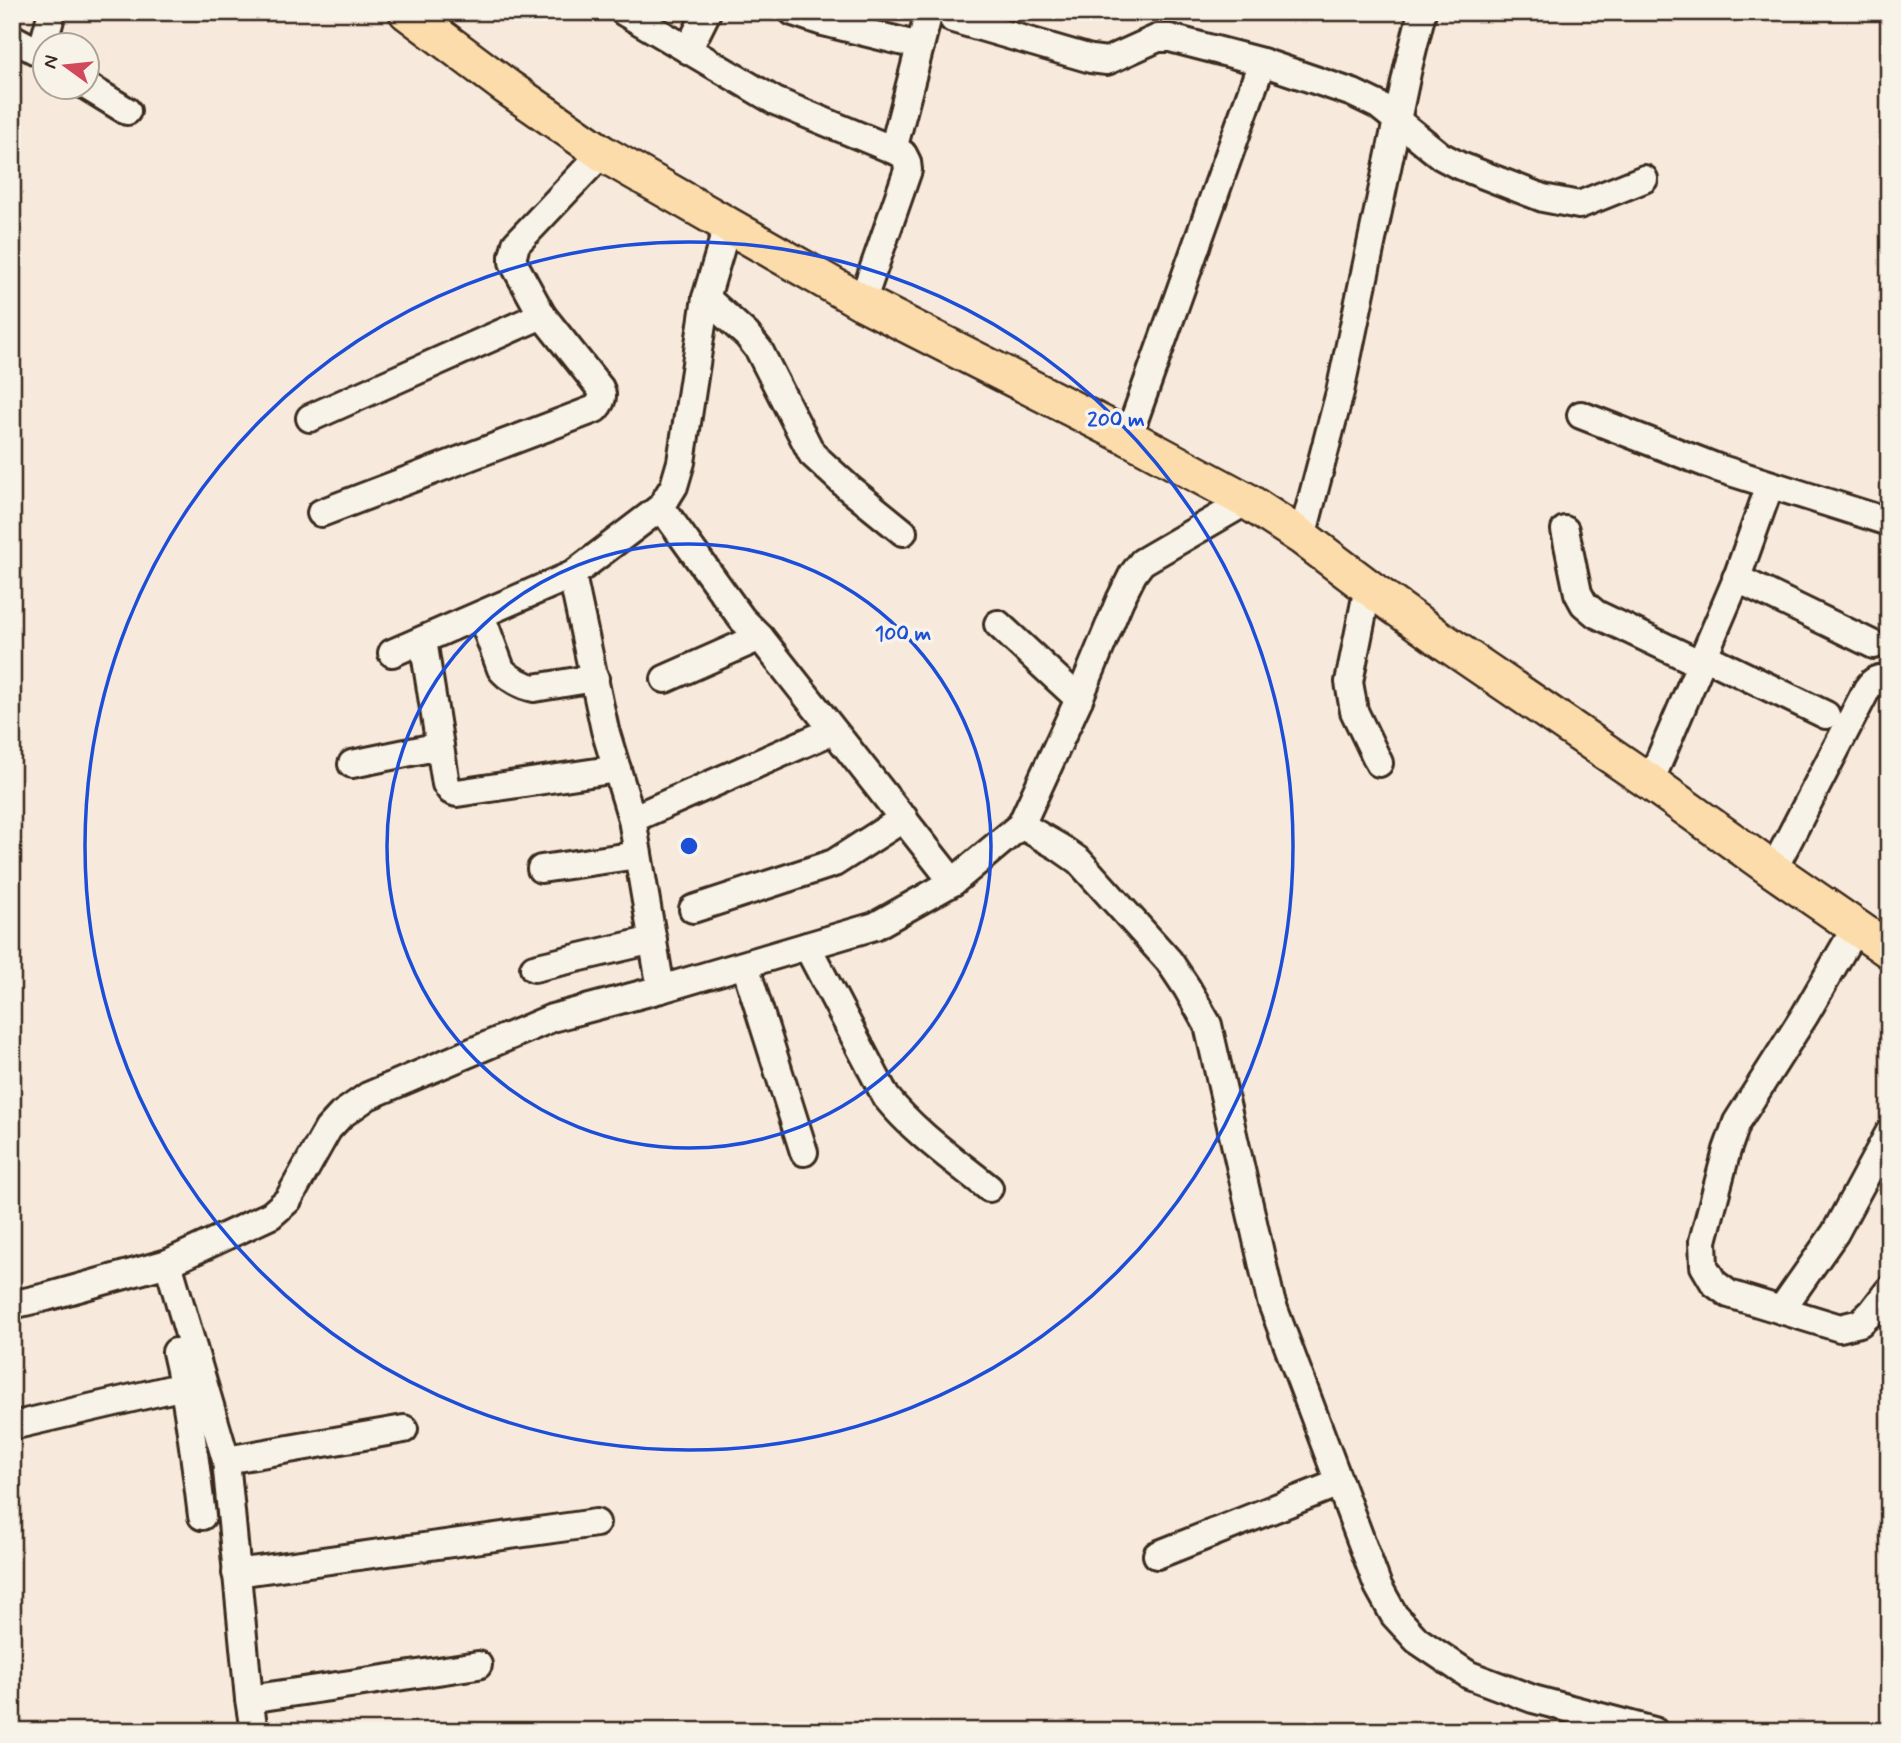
<svg xmlns="http://www.w3.org/2000/svg" width="1901" height="1743" font-family="Mynerve,sans-serif">
	<style>
		.lines { fill: none; stroke-linecap: round; stroke-linejoin: round }
		.minor-casing { stroke: #3b2a1e; stroke-width: 32 }
		.major-casing { stroke: #3b2a1e; stroke-width: 40 }
		.minor { stroke: #f7f3e8; stroke-width: 26 }
		.major { stroke: #fddcac; stroke-width: 35 }
		.ring { fill: none; stroke: #1d4ed8; stroke-width: 3.5 }
		.centre { fill: #1d4ed8; stroke: #f7f3e8; stroke-width: 3.5 }
		.ring-label { font-size: 21px; text-anchor: middle; font-weight: bold; fill: #1d4ed8; stroke: #f7f3e8; stroke-width: 7; stroke-linejoin: round; paint-order: stroke }
	</style>
	<rect width="100%" height="100%" fill="#f7eadc"/>
	<filter id="ink" filterUnits="userSpaceOnUse"><feTurbulence type="fractalNoise" baseFrequency=".0143" numOctaves="2"/><feDisplacementMap in="SourceGraphic" scale="14" xChannelSelector="R" yChannelSelector="G"/><feConvolveMatrix kernelMatrix="1 2 1 2 8 2 1 2 1" color-interpolation-filters="sRGB"/></filter>
	<g filter="url(#ink)">
		<g class="lines">
			<defs>
				<g id="minor">
					<polyline points="624,12 775,101 903,154 907,162 908,170 862,302"/>
					<polyline points="793,12 823,22 920,46"/>
					<polyline points="953,19 1091,59 1107,61 1158,38 1170,38 1262,62 1353,93 1378,105 1441,156 1458,165 1543,198 1579,205 1644,179"/>
					<polyline points="12,38 44,55"/>
					<polyline points="688,50 707,12"/>
					<polyline points="46,57 44,42 52,12"/>
					<polyline points="88,87 127,111"/>
					<polyline points="893,150 929,12"/>
					<polyline points="728,224 706,298 681,462 674,486 661,507 742,619 760,637 953,882"/>
					<polyline points="706,298 747,335 759,350 812,454 850,489 903,532"/>
					<polyline points="1581,415 1718,468 1889,522"/>
					<polyline points="310,418 542,315"/>
					<polyline points="1128,437 1262,62"/>
					<path d="M321,513L595,409C602,402 604,396 600,388L542,315L513,262V256L516,244L602,153"/>
					<polyline points="1565,530 1578,593 1584,604 1596,614 1701,664"/>
					<polyline points="1302,537 1340,392 1408,68 1422,12"/>
					<polyline points="572,575 605,730 632,819 661,989"/>
					<polyline points="1736,578 1874,645"/>
					<polyline points="1368,587 1349,682 1354,711 1379,763"/>
					<path d="M481,615L501,669C508,678 523,686 534,688L595,678"/>
					<polyline points="998,624 1079,699"/>
					<polyline points="423,640 446,784 451,791 457,793 617,769"/>
					<polyline points="392,653 572,575 661,507"/>
					<polyline points="1704,656 1826,715"/>
					<polyline points="665,679 760,637"/>
					<polyline points="352,764 440,746"/>
					<polyline points="1650,782 1735,583 1770,485"/>
					<polyline points="632,819 832,731"/>
					<polyline points="1021,825 1059,847 1079,861 1169,961 1187,988 1208,1025 1271,1301 1378,1586 1394,1615 1417,1640 1469,1675 1533,1699 1654,1731"/>
					<polyline points="541,869 638,855"/>
					<path d="M1773,870L1867,689C1873,680 1878,677 1889,679"/>
					<polyline points="693,909 834,863 904,818"/>
					<polyline points="1856,927 1805,1015 1737,1122 1727,1150 1703,1241 1704,1266 1714,1283 1729,1294 1840,1328 1860,1323 1872,1312 1889,1290"/>
					<path d="M807,946L886,1097C915,1133 953,1159 989,1188"/>
					<polyline points="745,965 804,1152"/>
					<polyline points="534,968 653,940"/>
					<polyline points="168,1263 226,1460 249,1699 254,1731"/>
					<polyline points="12,1305 46,1297 168,1263 271,1215 288,1200 328,1129 341,1115 368,1096 552,1018 661,989 875,926 953,882 1021,825 1079,699 1120,600 1133,574 1142,562 1247,501"/>
					<polyline points="1781,1310 1835,1233 1889,1133"/>
					<path d="M176,1352C189,1406 195,1461 202,1516"/>
					<polyline points="12,1426 184,1386"/>
					<polyline points="226,1460 404,1429"/>
					<polyline points="1157,1555 1339,1483"/>
					<polyline points="236,1573 596,1523"/>
					<polyline points="249,1699 478,1665"/>
				</g>
				<polyline id="major" points="407,12 507,87 602,153 862,302 1128,437 1247,501 1302,537 1368,587 1436,636 1650,782 1773,870 1889,950"/>
			</defs>
			<use href="#minor" class="minor-casing"/>
			<use href="#major" class="major-casing"/>
			<use href="#minor" class="minor"/>
			<use href="#major" class="major"/>
		</g>
	</g>
	<g class="ring">
		<circle cx="689" cy="846" r="302"/>
		<circle cx="689" cy="846" r="604"/>
	</g>
	<circle cx="689" cy="846" r="10" class="centre"/>
	<g class="ring-label">
		<text x="1116" y="426">200 m</text>
		<text x="903" y="640">100 m</text>
	</g>
	<rect width="1901" height="1743" fill="none" stroke="#f7f3e8" stroke-width="42"/>
	<rect x="21" y="21" width="1859" height="1701" fill="none" stroke="#3b2a1e" stroke-width="2.5" filter="url(#ink)"/>
	<g transform="translate(66 66) rotate(285)"><circle r="33" fill="#f7f3e8" stroke="#aca397" stroke-width="2"/>
	<path d="M0-5L12 26L0 18L-12 26Z" fill="#d1495b"/>
	<text y="-10" font-size="19" font-weight="bold" text-anchor="middle" fill="#3b2a1e">N</text>
	</g>
</svg>
